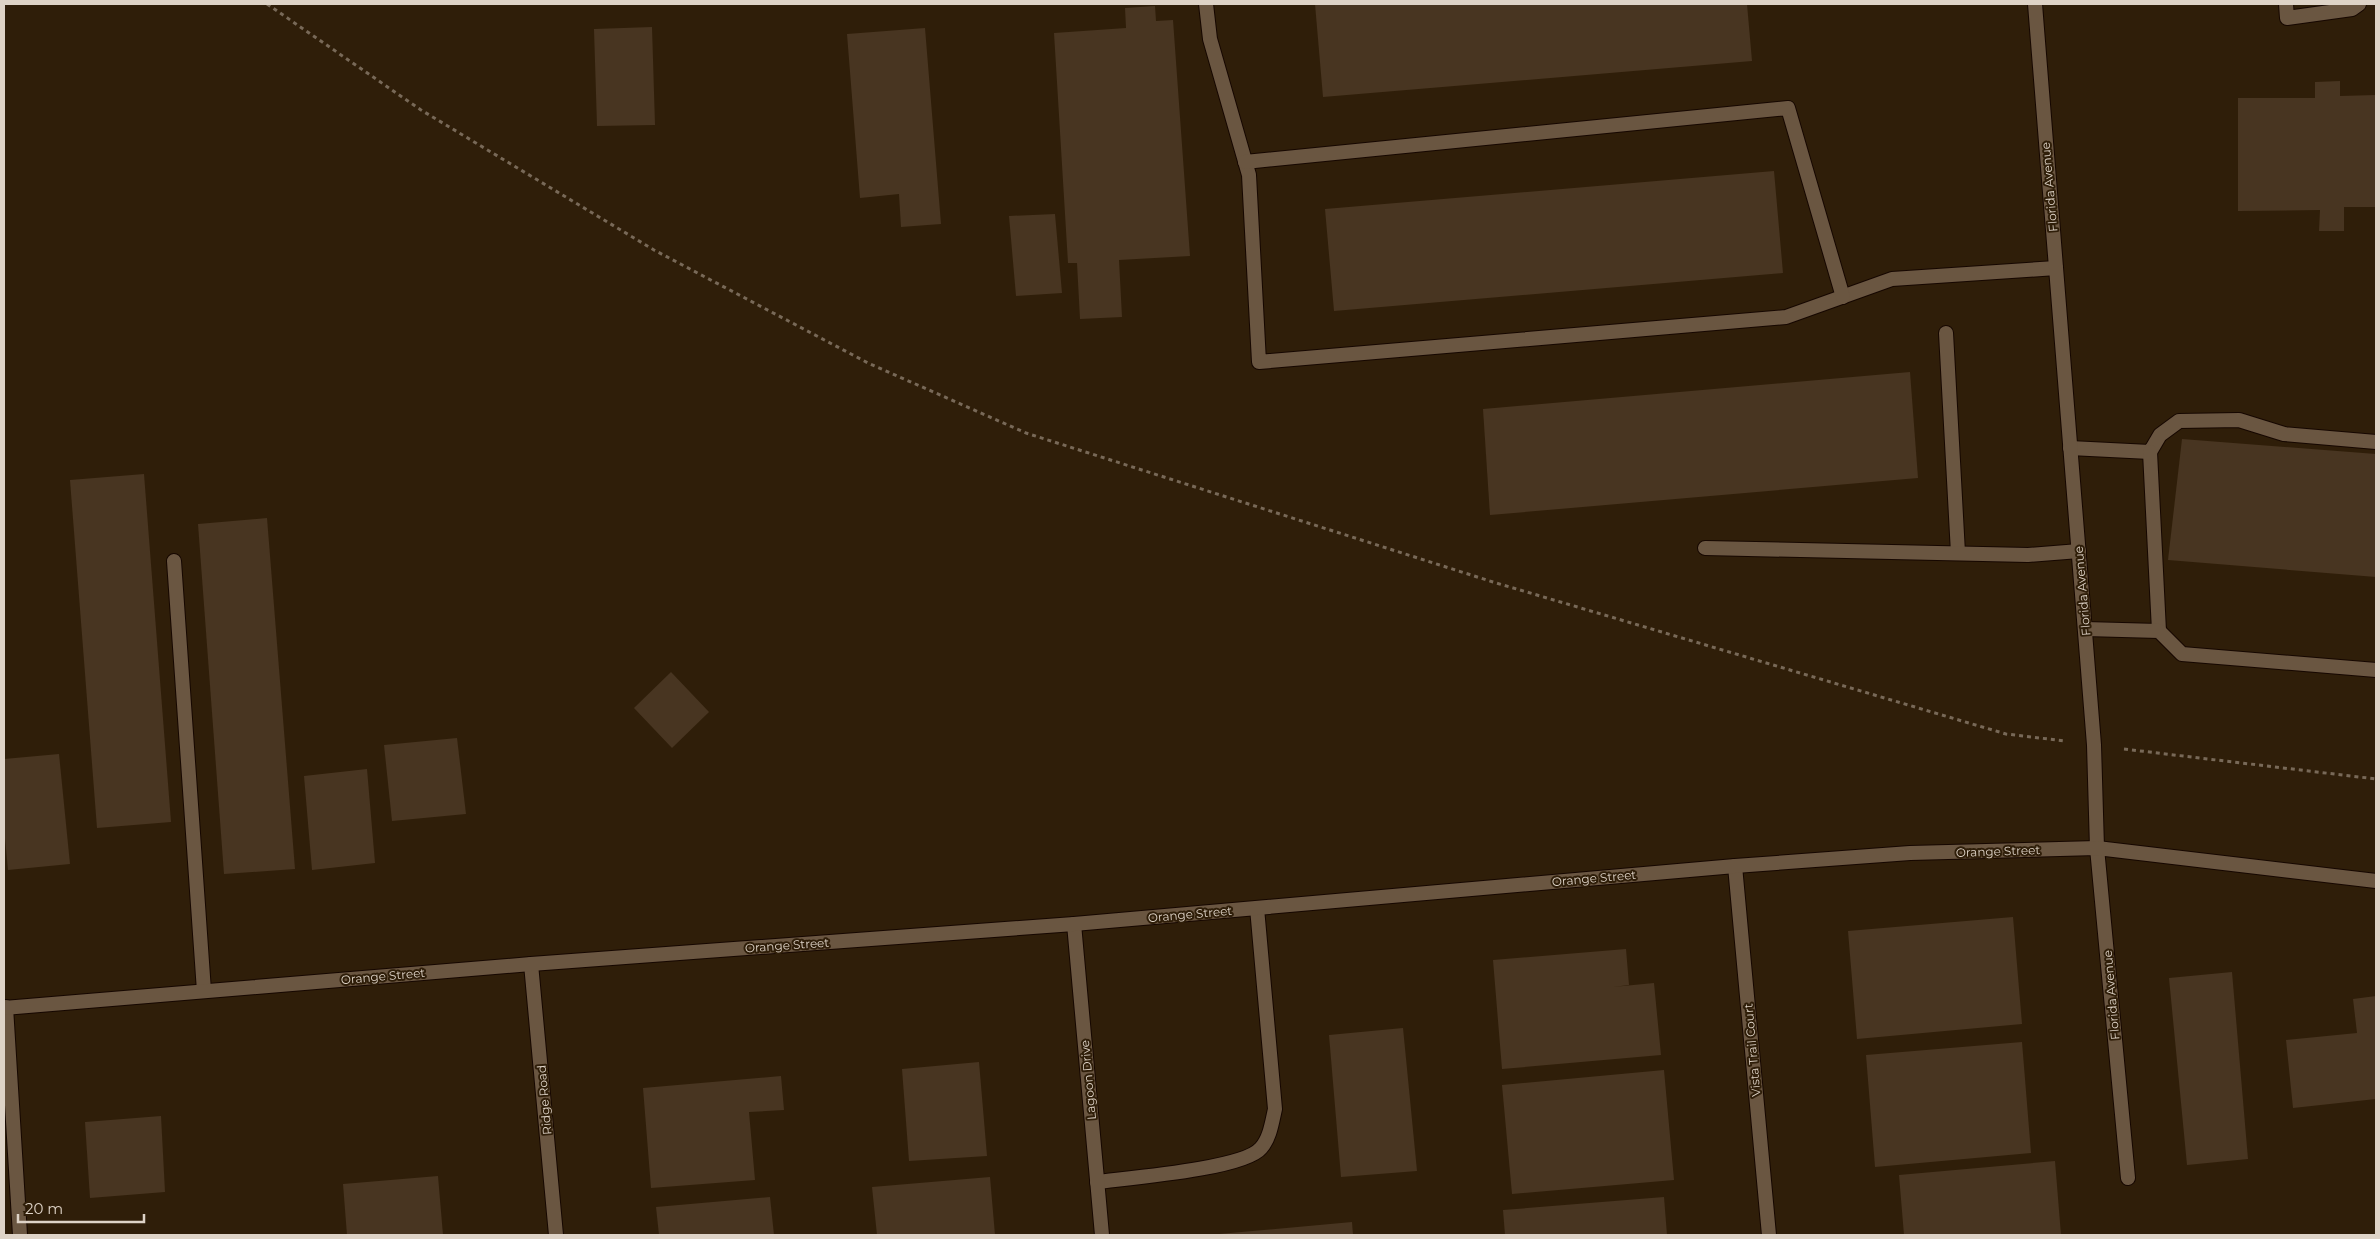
<svg xmlns="http://www.w3.org/2000/svg" width="2380" height="1239" font-family="Montserrat,sans-serif">
	<style>
		.building { fill: #483521 }
		.lines { fill: none; stroke-linecap: round; stroke-linejoin: round }
		.service-casing { stroke: #160700; stroke-width: 16 }
		.minor-casing { stroke: #160700; stroke-width: 16 }
		.tertiary-casing { stroke: #160700; stroke-width: 16 }
		.path { stroke: #786958; stroke-width: 3; stroke-dasharray: 4 4; stroke-linecap: butt }
		.service { stroke: #6a5641; stroke-width: 14 }
		.minor { stroke: #6a5641; stroke-width: 14 }
		.tertiary { stroke: #6a5641; stroke-width: 14 }
		.labels { text-anchor: middle; dominant-baseline: central; stroke-width: 4; stroke-linejoin: round; paint-order: stroke }
		.street-label { font-size: 12px; fill: #ded3c7; stroke: #2f1e09 }
	</style>
	<rect width="100%" height="100%" fill="#2f1e09"/>
	<g class="building">
		<polygon points="1315,4 1747,4 1752,61 1323,97"/>
		<polygon points="1155,6 1156,21 1173,20 1190,256 1119,260 1122,317 1080,319 1077,263 1068,263 1054,33 1126,28 1125,8"/>
		<polygon points="652,27 655,125 597,126 594,29"/>
		<polygon points="925,28 941,224 901,227 899,194 860,198 847,34"/>
		<polygon points="2340,81 2340,96 2376,95 2376,207 2344,207 2344,231 2319,231 2320,210 2238,211 2238,98 2315,98 2315,82"/>
		<polygon points="1774,171 1783,273 1334,311 1325,209"/>
		<polygon points="1055,214 1062,293 1016,296 1009,216"/>
		<polygon points="1910,372 1918,478 1490,515 1483,409"/>
		<polygon points="2182,439 2376,454 2376,577 2168,560"/>
		<polygon points="144,474 171,822 97,828 70,480"/>
		<polygon points="267,518 295,869 224,874 198,524"/>
		<polygon points="671,672 709,712 672,748 634,708"/>
		<polygon points="457,738 466,814 392,821 384,745"/>
		<polygon points="59,754 70,864 8,870 4,828 4,759"/>
		<polygon points="367,769 375,863 312,870 304,776"/>
		<polygon points="2013,917 2022,1024 1857,1039 1848,931"/>
		<polygon points="1626,949 1629,985 1613,987 1654,983 1661,1055 1502,1069 1493,960"/>
		<polygon points="2232,972 2248,1159 2187,1165 2169,978"/>
		<polygon points="2376,996 2376,1099 2293,1108 2286,1040 2357,1033 2353,999"/>
		<polygon points="1403,1028 1417,1171 1341,1177 1329,1035"/>
		<polygon points="2022,1042 2031,1153 1875,1167 1866,1055"/>
		<polygon points="979,1062 987,1156 909,1161 902,1069"/>
		<polygon points="1664,1070 1674,1180 1512,1194 1502,1085"/>
		<polygon points="781,1076 784,1110 749,1112 755,1180 651,1188 643,1088"/>
		<polygon points="161,1116 165,1192 90,1198 85,1122"/>
		<polygon points="2055,1161 2061,1235 1904,1235 1899,1175"/>
		<polygon points="438,1176 443,1235 347,1235 343,1184"/>
		<polygon points="990,1177 995,1235 877,1235 872,1187"/>
		<polygon points="770,1197 774,1235 659,1235 656,1207"/>
		<polygon points="1664,1197 1667,1235 1505,1235 1503,1210"/>
		<polygon points="1352,1222 1353,1235 1219,1235 1219,1234"/>
	</g>
	<g class="lines">
		<defs>
			<g id="service">
				<polyline points="1206,4 1210,39 1249,175 1259,362 1786,317 1892,279 2056,268"/>
				<polyline points="1245,162 1788,108 1843,297"/>
				<polyline points="1946,333 1958,553"/>
				<polyline points="2070,448 2150,452 2160,435 2179,421 2239,420 2284,434 2376,442"/>
				<polyline points="2150,452 2159,631"/>
				<polyline points="1705,548 2028,555 2079,551"/>
				<polyline points="174,561 204,991"/>
				<polyline points="2085,629 2159,631 2182,654 2376,670"/>
				<polyline points="6,1007 20,1235"/>
				<path d="M1097,1182C1128,1178 1244,1169 1261,1148C1270,1138 1272,1122 1275,1109L1257,908"/>
			</g>
			<g id="minor">
				<polyline points="2035,4 2094,745 2097,848 2128,1178"/>
				<polyline points="2286,4 2287,18 2352,9 2359,4"/>
				<polyline points="1735,866 1769,1235"/>
				<polyline points="1074,924 1102,1235"/>
				<polyline points="531,964 556,1235"/>
			</g>
			<polyline id="tertiary" points="4,1008 531,964 1074,924 1735,866 1910,853 2097,848 2376,881"/>
		</defs>
		<use href="#service" class="service-casing"/>
		<use href="#minor" class="minor-casing"/>
		<use href="#tertiary" class="tertiary-casing"/>
		<g class="path">
			<polyline points="267,4 421,110 654,250 868,363 1026,433 1493,582 2006,734 2065,741"/>
			<polyline points="2124,749 2376,779"/>
		</g>
		<use href="#service" class="service"/>
		<use href="#minor" class="minor"/>
		<use href="#tertiary" class="tertiary"/>
	</g>
	<g class="labels">
		<g class="street-label">
			<text transform="translate(2049 187) rotate(-95)">Florida Avenue</text>
			<text transform="translate(2082 591) rotate(-95)">Florida Avenue</text>
			<text transform="translate(1998 851) rotate(-2)">Orange Street</text>
			<text transform="translate(1594 878) rotate(-5)">Orange Street</text>
			<text transform="translate(1190 914) rotate(-5)">Orange Street</text>
			<text transform="translate(787 945) rotate(-4)">Orange Street</text>
			<text transform="translate(383 976) rotate(-5)">Orange Street</text>
			<text transform="translate(2111 995) rotate(-95)">Florida Avenue</text>
			<text transform="translate(1752 1050) rotate(-95)">Vista Trail Court</text>
			<text transform="translate(1088 1080) rotate(-95)">Lagoon Drive</text>
			<text transform="translate(544 1100) rotate(-95)">Ridge Road</text>
		</g>
	</g>
	<rect width="2380" height="1239" fill="none" stroke="#ded3c7" stroke-width="10"/>
	<path d="M18 1214v8h126v-8" fill="none" stroke="#ded3c7" stroke-width="2.5"/>
	<text x="25" y="1214" font-size="15" fill="#ded3c7" stroke="#2f1e09" stroke-width="4" paint-order="stroke">20 m</text>
</svg>
